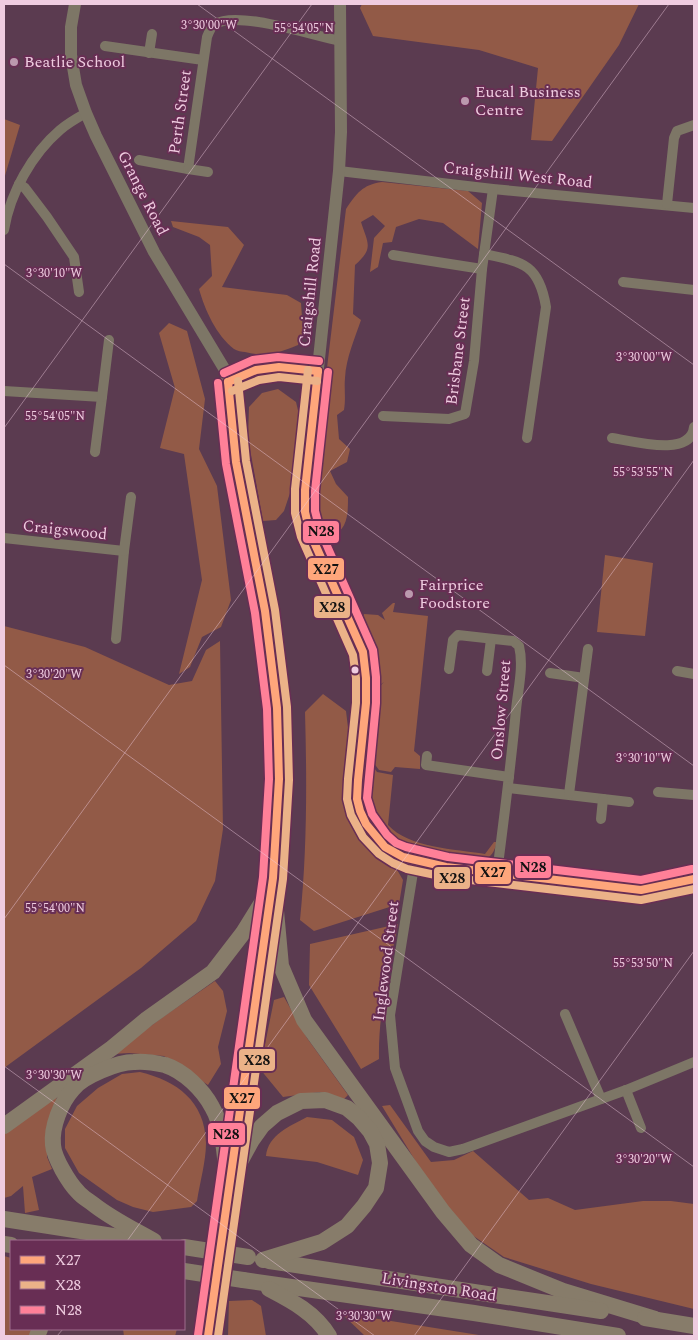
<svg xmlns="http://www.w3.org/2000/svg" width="698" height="1340" font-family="Spectral,serif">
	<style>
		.green { fill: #925a47 }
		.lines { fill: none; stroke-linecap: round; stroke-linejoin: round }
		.minor { stroke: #7d7666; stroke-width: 10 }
		.tertiary { stroke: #7d7666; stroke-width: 12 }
		.primary { stroke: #877c6a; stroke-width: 16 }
		.primary-bridge { stroke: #877c6a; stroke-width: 16 }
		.bus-1-casing { stroke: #682e54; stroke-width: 11 }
		.bus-2-casing { stroke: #682e54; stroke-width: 11 }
		.bus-3-casing { stroke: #682e54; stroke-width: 11 }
		.bus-1 { stroke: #fea67b; stroke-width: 8 }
		.bus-2 { stroke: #ebb288; stroke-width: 8 }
		.bus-3 { stroke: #ff8098; stroke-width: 8 }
		.ticks { fill: none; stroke: #efcce0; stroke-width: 1; stroke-opacity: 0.45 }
		.poi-dot { fill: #bb99ae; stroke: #682e54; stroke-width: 2 }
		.bus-dot { fill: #efcce0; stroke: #682e54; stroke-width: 2 }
		.labels { text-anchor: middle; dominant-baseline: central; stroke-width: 4; stroke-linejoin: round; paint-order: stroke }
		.poi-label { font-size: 16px; fill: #efcce0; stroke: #682e54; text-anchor: start }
		.street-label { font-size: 16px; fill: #efcce0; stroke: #682e54 }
		.ticks-label { font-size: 12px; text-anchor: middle; fill: #efcce0; stroke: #682e54; stroke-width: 4; stroke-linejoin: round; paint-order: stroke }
		.line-badge { stroke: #682e54; stroke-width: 2 }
		.pale-badge-label { font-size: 14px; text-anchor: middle; font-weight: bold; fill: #111 }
	</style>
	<rect width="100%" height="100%" fill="#5b3b50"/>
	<g class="green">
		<polygon points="362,4 639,4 619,45 552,141 531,140 538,68 479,50 373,36 360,8"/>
		<polygon points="4,119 20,125 4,179"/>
		<path d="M382,182L468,191L482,203L478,249L443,223L419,219L396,227L392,242L383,243L378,267L370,272L374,238L385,226L373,215L361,222C368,244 374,248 355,265L353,314L361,320C355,338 346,358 345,378C344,389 346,398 344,410L337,415L339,439L350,449L347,462L330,471L336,484L348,497C348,515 348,529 330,538C315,526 313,503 313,485L346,209C357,193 362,185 382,182Z"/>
		<path d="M171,221L228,227L244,245L222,287L287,295L301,303L303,332L298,345C279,353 266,357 245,352C242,352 237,351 234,349C216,335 205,310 199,289L212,276L210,245L199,237L173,227Z"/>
		<polygon points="169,323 187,331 205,399 199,449 217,486 231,600 221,627 202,637 190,667 179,674 202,580 184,454 160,448 175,388 159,333"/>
		<polygon points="278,389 296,402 300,419 296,460 290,493 284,511 276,520 263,521 248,438 249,407 262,393"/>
		<polygon points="605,555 653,563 645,636 597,632"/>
		<path d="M393,603H395L393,612L428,616L414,751L420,756V769L395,767L391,772L379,770L370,758L378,688L384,682L377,687C377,662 377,641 361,622L364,614L378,615L385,620L382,613Z"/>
		<polygon points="4,626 85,647 169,685 192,681 206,650 220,641 223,829 215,881 196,921 141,968 4,1068"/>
		<path d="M323,694L346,711L349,736V796L354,824L373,847L393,863L403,880L399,904L314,931L300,920C307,852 307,782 305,712Z"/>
		<path d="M370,762L377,772L393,775L388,825C409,848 455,849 485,854L494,842H497C495,849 493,855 487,858C477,864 460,858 449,856C391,848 363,823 370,762Z"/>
		<path d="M398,924C389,969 378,1013 379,1059L361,1069L309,985L310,944Z"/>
		<polygon points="215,981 223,991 227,1011 218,1047 221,1064 208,1085 164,1056 129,1053 113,1054 163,1017"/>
		<polygon points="284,997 307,1038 348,1095 342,1101 320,1092 283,1097 260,1069 274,1000"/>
		<path d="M140,1072C177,1081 205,1101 206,1143C206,1161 200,1182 197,1201L191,1207L153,1212L133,1207L117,1200L79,1173L65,1148V1129L77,1106L98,1088L122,1074Z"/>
		<polygon points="57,1094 56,1103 47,1124 47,1157 52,1169 32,1177 39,1210 25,1213 23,1186 11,1196 4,1198 4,1131"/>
		<polygon points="390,1105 431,1162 454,1160 473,1151 529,1200 548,1198 575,1210 643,1201 671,1201 694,1204 694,1309 591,1284 504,1257 472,1235 438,1198 382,1106"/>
		<path d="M307,1117L332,1120L354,1137L363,1160L358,1175L317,1162L266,1156C268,1135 290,1126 307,1117Z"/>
		<polygon points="4,1256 11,1258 11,1329 32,1329 30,1336 4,1336"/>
		<polygon points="252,1300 261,1306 266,1336 228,1336 229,1301"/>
		<polygon points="341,1313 485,1336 365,1336"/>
		<polygon points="123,1329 177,1329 175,1336 124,1336"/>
	</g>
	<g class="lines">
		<g class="minor">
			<polyline points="105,46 203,60"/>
			<polyline points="149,53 152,34"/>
			<path d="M139,160L188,169L207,37C209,32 211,26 215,24C238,10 314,36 341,41"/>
			<polyline points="188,169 208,172"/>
			<polyline points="339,171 493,189 694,208"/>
			<polyline points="19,184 25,188 47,217 74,257 79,292"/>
			<polyline points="667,204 674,138 677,131 694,125"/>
			<path d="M4,230C10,193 32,154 60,130C68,123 77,118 86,113"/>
			<path d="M484,254C523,262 539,264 546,307L527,438"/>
			<polyline points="393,255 482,269"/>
			<polyline points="623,282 694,290"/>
			<polyline points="4,391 102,397 95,452"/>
			<polyline points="102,397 109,340"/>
			<polyline points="383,416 449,419 465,414 474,361 482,269 493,189"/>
			<path d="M612,438C633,441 691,458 694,427"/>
			<polyline points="4,538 124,551 116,639"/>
			<polyline points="124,551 131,497"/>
			<path d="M449,669L453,640L458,635L513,641L519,646C524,666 518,689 516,710C511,764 504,819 497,873"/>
			<polyline points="487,671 491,639"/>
			<polyline points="677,671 694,674"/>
			<polyline points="550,673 584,678"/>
			<polyline points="427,756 426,765 509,777"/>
			<polyline points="508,788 629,802"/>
			<polyline points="658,792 694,795"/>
			<polyline points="569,794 588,649"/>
			<polyline points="601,819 603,799"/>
			<polyline points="415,860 390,1015 395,1068 418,1131 425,1141 434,1147 449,1152 463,1149 626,1090 694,1062"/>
			<polyline points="565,1014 601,1099"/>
			<polyline points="626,1090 641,1128"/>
		</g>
		<g class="tertiary">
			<polyline points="75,4 71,27 71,55 76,85 86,113 96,136 154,252 225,370 228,382 236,462 265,611 277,708 279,779 273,878 231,1173"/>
			<path d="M340,4L341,132L339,171L305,490V512L310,533L363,652C370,686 365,720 361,755C359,770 355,789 358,805C362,822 376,841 391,851C404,860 430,863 446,867L641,890L694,879"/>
			<polyline points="228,382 256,370 279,367 318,371"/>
		</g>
		<g class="primary">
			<polyline points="273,878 281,966 304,1020 443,1212 471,1245 499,1265 563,1291 655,1319"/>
			<polyline points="4,1126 112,1048 147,1019 213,972 243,933 261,904 273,880"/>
			<polyline points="4,1219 145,1241"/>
			<path d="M154,1241C133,1229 112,1219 93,1204C88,1200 82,1197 78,1192C69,1183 54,1158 53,1145C51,1127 61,1102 73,1089C83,1076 118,1062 134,1062C143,1061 156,1063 165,1065C184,1071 203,1090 212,1107C225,1129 225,1164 228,1188"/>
			<polyline points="4,1244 11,1245"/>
			<polyline points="269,1261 601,1311"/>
			<polyline points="243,1280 474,1313 618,1336"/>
			<path d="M269,1289C292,1301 315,1313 329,1336"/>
			<polyline points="645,1318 694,1326"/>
			<polyline points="37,1336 40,1329"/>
			<polyline points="208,1336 229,1191 240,1162 252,1140 262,1126 277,1113 301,1101 325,1100 347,1108 359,1118 370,1131 377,1144 380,1163 376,1188 364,1206 347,1226 322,1242 263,1260"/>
		</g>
		<g class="primary-bridge">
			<polyline points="184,1247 248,1257"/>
			<polyline points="184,1271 243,1280"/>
		</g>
		<defs>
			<g id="bus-1">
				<polyline points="318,371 305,490 305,512 310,533 363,652 366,678 366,703 358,780 357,799 360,811 366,824 385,847 403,857 446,867 641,890 694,879"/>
				<polyline points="228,382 256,370 279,367 318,371"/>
				<polyline points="208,1336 273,878 279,779 277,708 265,611 236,462 228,382"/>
			</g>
			<g id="bus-2">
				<polyline points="308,370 295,489 295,513 301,537 353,655 356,678 356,703 348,779 347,799 351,815 363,837 379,854 393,863 407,869 445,877 641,900 694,889"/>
				<polyline points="232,391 259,380 279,377 317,381"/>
				<polyline points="218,1336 283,879 289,780 287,707 275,610 246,461 238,381"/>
			</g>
			<g id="bus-3">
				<polyline points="328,372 315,491 315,511 320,530 373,650 376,677 376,703 367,798 372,814 387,835 396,843 406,847 448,857 641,880 692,869"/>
				<polyline points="224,373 253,360 278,357 319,361"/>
				<polyline points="198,1335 263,877 269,779 267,709 255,613 226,464 218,383"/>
			</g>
		</defs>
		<use href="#bus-1" class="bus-1-casing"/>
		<use href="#bus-2" class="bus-2-casing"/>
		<use href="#bus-3" class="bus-3-casing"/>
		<use href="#bus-1" class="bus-1"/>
		<use href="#bus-2" class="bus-2"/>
		<use href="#bus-3" class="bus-3"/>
	</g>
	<path class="ticks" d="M197,4L694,365M4,264L694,766M4,428L312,4M4,665L694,1167M4,919L669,4M4,1066L375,1336M127,1241L694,460M57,1336L63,1329M414,1336L694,951"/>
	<g class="poi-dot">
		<circle cx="14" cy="62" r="5"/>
		<circle cx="465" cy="101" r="5"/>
		<circle cx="409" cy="594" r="5"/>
	</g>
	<circle class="bus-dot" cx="355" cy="670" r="4.5"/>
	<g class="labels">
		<g class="poi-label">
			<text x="24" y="62">Beatlie School</text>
			<text x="475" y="92">Eucal Business<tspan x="475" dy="18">Centre</tspan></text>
			<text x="419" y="585">Fairprice<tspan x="419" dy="18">Foodstore</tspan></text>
		</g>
		<g class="street-label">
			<text transform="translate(180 112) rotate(-82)">Perth Street</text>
			<text transform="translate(518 175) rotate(6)">Craigshill West Road</text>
			<text transform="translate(143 193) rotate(63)">Grange Road</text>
			<text transform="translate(310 292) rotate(-84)">Craigshill Road</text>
			<text transform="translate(458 351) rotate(-83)">Brisbane Street</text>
			<text transform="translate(65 530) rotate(6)">Craigswood</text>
			<text transform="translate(501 710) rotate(-85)">Onslow Street</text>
			<text transform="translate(386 961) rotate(-83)">Inglewood Street</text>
			<text transform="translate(439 1287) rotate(9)">Livingston Road</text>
		</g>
	</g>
	<g class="ticks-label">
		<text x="209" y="29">3°30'00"W</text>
		<text x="304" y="32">55°54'05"N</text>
		<text x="54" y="277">3°30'10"W</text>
		<text x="644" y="361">3°30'00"W</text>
		<text x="55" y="420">55°54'05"N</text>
		<text x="643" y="476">55°53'55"N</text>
		<text x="54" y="678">3°30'20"W</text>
		<text x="644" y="762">3°30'10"W</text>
		<text x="55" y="912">55°54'00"N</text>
		<text x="643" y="967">55°53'50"N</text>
		<text x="54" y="1079">3°30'30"W</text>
		<text x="644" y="1163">3°30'20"W</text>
		<text x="364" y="1320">3°30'30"W</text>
	</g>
	<g class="line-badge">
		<rect x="302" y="520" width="38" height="24" rx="5" fill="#ff8098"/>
		<rect x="307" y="557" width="38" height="24" rx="5" fill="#fea67b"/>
		<rect x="313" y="595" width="38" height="24" rx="5" fill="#ebb288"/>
		<rect x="514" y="855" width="38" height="24" rx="5" fill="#ff8098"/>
		<rect x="474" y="861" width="38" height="24" rx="5" fill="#fea67b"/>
		<rect x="433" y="866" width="38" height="24" rx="5" fill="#ebb288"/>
		<rect x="238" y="1048" width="38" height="24" rx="5" fill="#ebb288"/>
		<rect x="223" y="1086" width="38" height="24" rx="5" fill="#fea67b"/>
		<rect x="207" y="1122" width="39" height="24" rx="5" fill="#ff8098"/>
	</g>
	<g class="pale-badge-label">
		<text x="321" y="536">N28</text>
		<text x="326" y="574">X27</text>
		<text x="332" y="612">X28</text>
		<text x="533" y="872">N28</text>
		<text x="493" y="877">X27</text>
		<text x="452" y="883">X28</text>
		<text x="257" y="1065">X28</text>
		<text x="242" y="1103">X27</text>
		<text x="226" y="1139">N28</text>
	</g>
	<rect width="698" height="1340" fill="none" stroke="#efcce0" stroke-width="10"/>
	<rect x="10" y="1240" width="175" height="90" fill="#682e54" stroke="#9e6d8c"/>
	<rect x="20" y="1256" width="25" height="8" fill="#fea67b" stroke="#9e6d8c"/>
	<text x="55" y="1265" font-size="15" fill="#efcce0">X27</text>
	<rect x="20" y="1281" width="25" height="8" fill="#ebb288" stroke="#9e6d8c"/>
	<text x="55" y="1290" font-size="15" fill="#efcce0">X28</text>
	<rect x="20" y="1306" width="25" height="8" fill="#ff8098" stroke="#9e6d8c"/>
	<text x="55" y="1315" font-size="15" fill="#efcce0">N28</text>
</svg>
